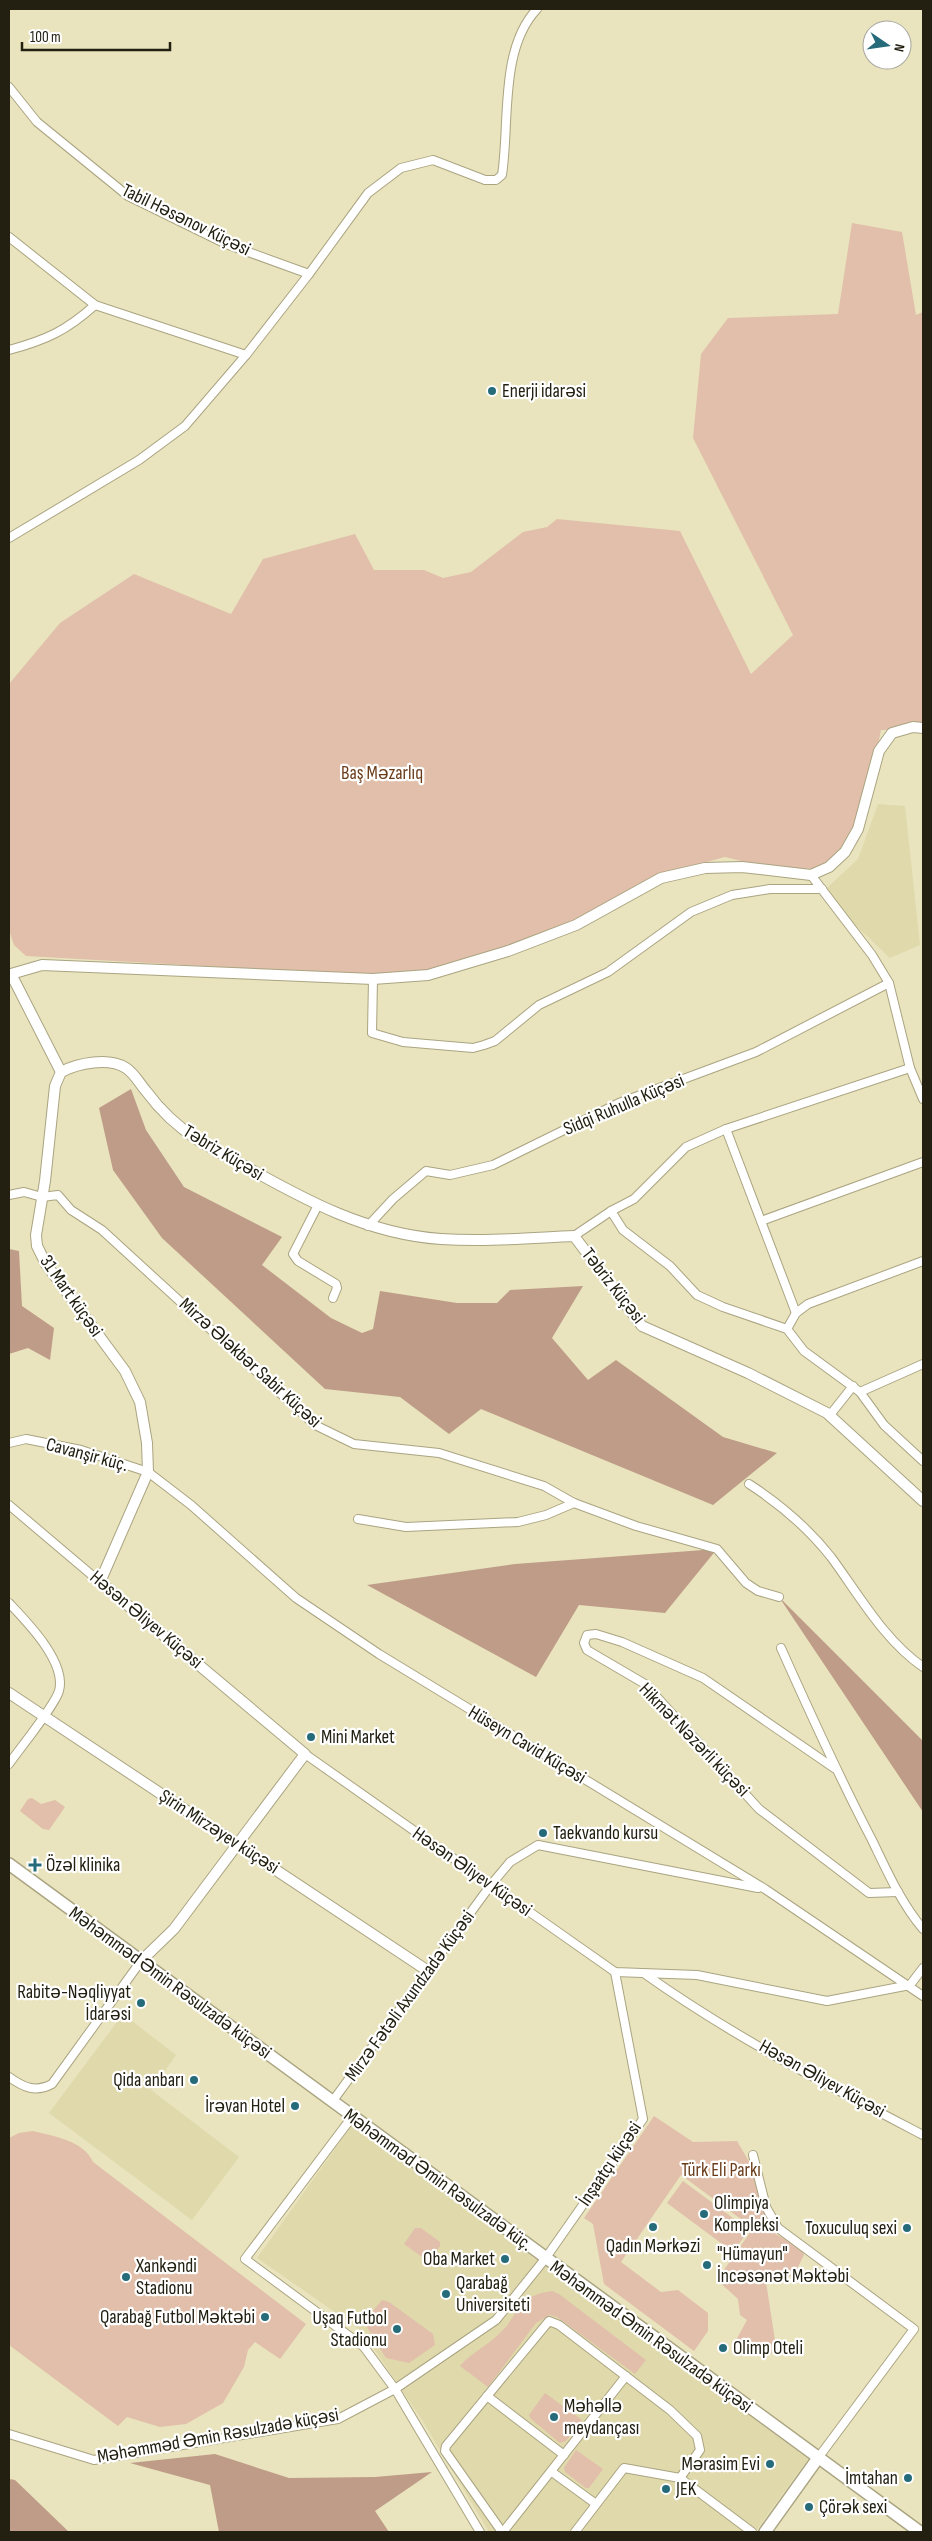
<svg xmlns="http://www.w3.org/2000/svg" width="932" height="2541" font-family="'Sofia Sans Condensed',sans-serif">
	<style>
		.built { fill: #e0d9ac }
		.green { fill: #e1bfaa }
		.forest { fill: #be9c87 }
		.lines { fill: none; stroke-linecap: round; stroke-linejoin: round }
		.minor-casing { stroke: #aaa481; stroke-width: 10 }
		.tertiary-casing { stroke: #aaa481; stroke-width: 12 }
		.secondary-casing { stroke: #aaa481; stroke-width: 14 }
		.minor { stroke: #fff; stroke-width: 8 }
		.tertiary { stroke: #fff; stroke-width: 10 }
		.secondary { stroke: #fff; stroke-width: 11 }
		.poi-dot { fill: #256b7a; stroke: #fff; stroke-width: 2 }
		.labels { text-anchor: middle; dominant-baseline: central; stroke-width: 4.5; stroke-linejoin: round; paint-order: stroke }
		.street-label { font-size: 19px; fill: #232012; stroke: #fff }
		.poi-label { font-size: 19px; fill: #232012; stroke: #fff; text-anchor: start }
		.park-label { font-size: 19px; fill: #6a3c1a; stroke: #fff }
	</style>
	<rect width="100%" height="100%" fill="#e9e4be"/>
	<g class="built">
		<polygon points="878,804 905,806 920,945 890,958 846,916 827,888 858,859"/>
		<polygon points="123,2014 176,2055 151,2090 239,2157 192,2220 49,2113"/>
		<polygon points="352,2125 808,2459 755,2532 489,2532 422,2420 362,2331 257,2258"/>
	</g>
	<g class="green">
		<polygon points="852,223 902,232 916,315 923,312 923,730 881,730 868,795 854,840 817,869 762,866 725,857 666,873 574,923 437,971 381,976 26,956 14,945 9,930 9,684 60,623 134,574 231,614 263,559 355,534 374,570 424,570 443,578 471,572 523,532 547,527 557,519 680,531 751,674 793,635 693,438 701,354 728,318 838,314"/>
		<polygon points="32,1798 41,1804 55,1800 65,1807 49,1830 43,1829 20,1811 28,1799"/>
		<path d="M654,2116L693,2142L737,2141L754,2170L767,2216L761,2224C774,2235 789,2240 803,2250L804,2255L794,2275L766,2282L777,2353L754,2356L735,2342L747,2320L740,2315L738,2299L717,2280L753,2228L681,2175L621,2262L661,2292L678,2290L708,2313V2331L694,2351L604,2284L593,2224L584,2218Z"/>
		<path d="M33,2131C54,2136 84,2141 93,2162L306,2324L280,2359L255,2342L248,2350L244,2367L223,2403L186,2424L160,2427L127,2417L118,2426L9,2345V2138L19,2133Z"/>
		<polygon points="683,2181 749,2230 733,2252 667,2203"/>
		<polygon points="415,2228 421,2228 440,2242 440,2246 429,2262 404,2244"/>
		<path d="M552,2291L559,2294L646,2360L635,2374L557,2317L550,2315L536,2323L488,2387L460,2366C472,2352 489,2345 502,2331C511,2323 515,2311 523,2303C531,2295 541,2293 552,2291Z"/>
		<polygon points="382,2300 389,2302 433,2334 435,2345 409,2363 386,2358 365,2324 367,2318"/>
		<polygon points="545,2393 582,2420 566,2441 560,2443 531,2419 529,2415"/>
		<polygon points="576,2450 603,2469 589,2488 586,2488 565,2472 564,2468"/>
	</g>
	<g class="forest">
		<polygon points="131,1089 146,1130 184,1187 282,1237 262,1265 331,1318 362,1333 373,1329 380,1291 457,1303 497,1303 510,1290 583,1286 552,1338 588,1380 616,1360 723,1437 777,1453 713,1505 481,1409 449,1434 400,1397 325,1389 162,1238 113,1170 99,1108"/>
		<polygon points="9,1249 19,1251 22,1306 54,1328 50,1360 28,1348 9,1354"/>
		<polygon points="717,1549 665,1613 579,1605 536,1677 367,1585 515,1564"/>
		<polygon points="779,1597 923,1741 923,1812"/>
		<polygon points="215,2454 289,2478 375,2477 432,2472 375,2511 389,2532 219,2532 210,2485 130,2463"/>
		<polygon points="9,2479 15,2480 69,2532 9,2532"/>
	</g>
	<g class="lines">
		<defs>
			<g id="minor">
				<polyline points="9,87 37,122 128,196 226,244 309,274"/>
				<polyline points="9,237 95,305 246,355"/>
				<path d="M9,350C46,340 66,331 95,305"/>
				<path d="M9,538L139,460L185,426L246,355L309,274L368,193L401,168L433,160L485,180H496L502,175C510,124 499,49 537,9"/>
				<polyline points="811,875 872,955 889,983 910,1068 923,1099"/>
				<polyline points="373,979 372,1033 403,1042 473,1048 484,1045 495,1041 539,1005 608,972 691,912 732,895 770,889 822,889"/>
				<polyline points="726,1129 796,1313"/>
				<polyline points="9,1195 24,1192 42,1197 58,1195 71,1210 102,1230 315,1425 354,1444 439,1453 544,1486 574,1503 636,1526 717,1549 746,1583 758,1591 779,1597"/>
				<polyline points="318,1205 293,1254 298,1261 336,1284 337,1288 333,1298"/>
				<polyline points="611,1211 623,1230 670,1266 697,1295 723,1307 787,1329 804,1351 860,1392 884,1425 923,1461"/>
				<polyline points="761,1221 923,1162"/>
				<polyline points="368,1226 393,1199 426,1171 450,1175 493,1165 619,1103 756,1052 889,983"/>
				<polyline points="574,1236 611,1211 634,1199 686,1147 726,1129 910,1068"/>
				<polyline points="787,1329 796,1313 808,1304 923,1261"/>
				<polyline points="860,1392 923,1364"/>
				<polyline points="830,1415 853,1386"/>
				<polyline points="9,1443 26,1439 81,1450 148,1472 191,1505 296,1598 379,1654 765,1889 923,1996"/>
				<path d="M749,1484C780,1504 808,1528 831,1557C859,1595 884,1640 923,1667"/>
				<polyline points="9,1505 100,1582"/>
				<polyline points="358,1519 406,1527 518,1522 546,1515 574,1503"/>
				<path d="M9,1603C26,1621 67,1662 59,1691C54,1707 20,1748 9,1764"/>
				<path d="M781,1648C810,1713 839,1777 872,1840C887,1871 901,1903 923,1929"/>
				<polyline points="305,1754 615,1972 697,1975 827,2001 910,1985 923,1968"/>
				<polyline points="834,1768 703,1678 622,1642 596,1634 587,1635 584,1643 587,1650 645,1684 759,1809 869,1893 898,1892"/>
				<path d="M645,1974C732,2036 829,2086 923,2135"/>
				<path d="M9,2077C23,2087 35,2093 52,2084L141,1961"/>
				<polyline points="332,2102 490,1886 510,1862 538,1845 758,1888"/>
				<polyline points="352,2117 245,2259 364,2347 395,2389 480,2532"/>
				<polyline points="753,2155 766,2207 778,2228 914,2329 818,2458"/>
				<polyline points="487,2396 564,2455"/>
				<polyline points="9,2434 94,2460 338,2419 395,2389 496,2320 545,2259 643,2119 615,1972"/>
				<polyline points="552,2472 596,2504"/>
				<polyline points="680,2478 752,2532"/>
				<polyline points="502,2532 445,2451 446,2446 549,2321 559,2325 670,2410 697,2436 700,2450 680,2478 624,2468 575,2532"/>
				<polyline points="503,2532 626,2376"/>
			</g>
			<g id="tertiary">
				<path d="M61,1072C78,1063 109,1057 126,1068C135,1074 139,1083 146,1091C160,1110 178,1127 198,1140C212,1149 227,1156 241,1164C305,1200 367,1234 441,1239C485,1242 530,1238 574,1236L642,1326L748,1373L827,1413L923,1501"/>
				<polyline points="9,1693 428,1971"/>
				<polyline points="141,1961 174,1929 305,1754 100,1582 148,1472 147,1443 140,1402 125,1371 46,1264 37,1246 36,1235 45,1181 55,1086 61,1072 11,974 42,965 373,979 428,975 508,951 576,925 661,878 705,868 742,867 811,875 829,867 845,852 858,829 879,751 892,733 913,727 923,728"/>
			</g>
			<g id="secondary">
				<polyline points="9,1864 920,2532"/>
				<polyline points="765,2532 818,2458"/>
			</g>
		</defs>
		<use href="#minor" class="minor-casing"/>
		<use href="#tertiary" class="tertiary-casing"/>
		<use href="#secondary" class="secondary-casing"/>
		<use href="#minor" class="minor"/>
		<use href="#tertiary" class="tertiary"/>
		<use href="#secondary" class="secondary"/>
	</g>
	<g class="poi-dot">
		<circle cx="492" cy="391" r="5"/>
		<circle cx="311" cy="1737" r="5"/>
		<circle cx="543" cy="1833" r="5"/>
		<path d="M32.5 1857.5h5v5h5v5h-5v5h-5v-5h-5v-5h5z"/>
		<circle cx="141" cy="2003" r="5"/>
		<circle cx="194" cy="2080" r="5"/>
		<circle cx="295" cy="2106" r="5"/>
		<circle cx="704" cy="2214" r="5"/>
		<circle cx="653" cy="2227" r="5"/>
		<circle cx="907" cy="2228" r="5"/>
		<circle cx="505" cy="2259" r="5"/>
		<circle cx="707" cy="2265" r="5"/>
		<circle cx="126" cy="2277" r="5"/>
		<circle cx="446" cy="2294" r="5"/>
		<circle cx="265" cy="2317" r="5"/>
		<circle cx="397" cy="2329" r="5"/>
		<circle cx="723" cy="2348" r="5"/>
		<circle cx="554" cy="2417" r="5"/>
		<circle cx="770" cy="2464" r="5"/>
		<circle cx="908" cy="2478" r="5"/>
		<circle cx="666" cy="2489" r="5"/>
		<circle cx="809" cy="2507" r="5"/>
	</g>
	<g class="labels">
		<g class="street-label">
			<text transform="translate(186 220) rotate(26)">Tabil Həsənov Küçəsi</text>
			<text transform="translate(624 1105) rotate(-23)">Sidqi Ruhulla Küçəsi</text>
			<text transform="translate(223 1153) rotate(31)">Təbriz Küçəsi</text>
			<text transform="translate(613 1286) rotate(52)">Təbriz Küçəsi</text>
			<text transform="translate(71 1296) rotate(55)">31 Mart küçəsi</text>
			<text transform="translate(250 1363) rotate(42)">Mirzə Ələkbər Sabir Küçəsi</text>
			<text transform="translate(87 1455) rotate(15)">Cavanşir küç.</text>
			<text transform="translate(146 1620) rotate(40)">Həsən Əliyev Küçəsi</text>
			<text transform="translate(694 1740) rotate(46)">Hikmət Nəzərli küçəsi</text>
			<text transform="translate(527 1745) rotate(31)">Hüseyn Cavid Küçəsi</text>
			<text transform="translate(219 1832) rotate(33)">Şirin Mirzəyev küçəsi</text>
			<text transform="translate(472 1872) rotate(35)">Həsən Əliyev Küçəsi</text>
			<text transform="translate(170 1983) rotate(36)">Məhəmməd Əmin Rəsulzadə küçəsi</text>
			<text transform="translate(410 1996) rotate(-54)">Mirzə Fətəli Axundzadə Küçəsi</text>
			<text transform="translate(822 2079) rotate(29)">Həsən Əliyev Küçəsi</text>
			<text transform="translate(610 2164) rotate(-56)">İnşaatçı küçəsi</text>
			<text transform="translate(438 2180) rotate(36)">Məhəmməd Əmin Rəsulzadə küç.</text>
			<text transform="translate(651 2337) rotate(36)">Məhəmməd Əmin Rəsulzadə küçəsi</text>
			<text transform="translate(218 2436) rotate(-10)">Məhəmməd Əmin Rəsulzadə küçəsi</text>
		</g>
		<g class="poi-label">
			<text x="502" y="391">Enerji idarəsi</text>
			<text x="321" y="1737">Mini Market</text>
			<text x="553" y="1833">Taekvando kursu</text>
			<text x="46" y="1865">Özəl klinika</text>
			<text x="131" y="1992" text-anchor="end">Rabitə-Nəqliyyat<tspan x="131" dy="22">İdarəsi</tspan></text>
			<text x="184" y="2080" text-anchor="end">Qida anbarı</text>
			<text x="285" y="2106" text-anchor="end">İrəvan Hotel</text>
			<text x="714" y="2203">Olimpiya<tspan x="714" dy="22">Kompleksi</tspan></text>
			<text x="897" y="2228" text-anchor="end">Toxuculuq sexi</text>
			<text x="653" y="2246" text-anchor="middle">Qadın Mərkəzi</text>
			<text x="717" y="2254">"Hümayun"<tspan x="717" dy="22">İncəsənət Məktəbi</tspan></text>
			<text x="495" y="2259" text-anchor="end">Oba Market</text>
			<text x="136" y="2266">Xankəndi<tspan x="136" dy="22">Stadionu</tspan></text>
			<text x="456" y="2283">Qarabağ<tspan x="456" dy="22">Universiteti</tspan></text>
			<text x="255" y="2317" text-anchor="end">Qarabağ Futbol Məktəbi</text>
			<text x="387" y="2318" text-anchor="end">Uşaq Futbol<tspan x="387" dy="22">Stadionu</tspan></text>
			<text x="733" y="2348">Olimp Oteli</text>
			<text x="564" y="2406">Məhəllə<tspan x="564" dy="22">meydançası</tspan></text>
			<text x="760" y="2464" text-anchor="end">Mərasim Evi</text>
			<text x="898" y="2478" text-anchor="end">İmtahan</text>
			<text x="676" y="2489">JEK</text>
			<text x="819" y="2507">Çörək sexi</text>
		</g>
		<g class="park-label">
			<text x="382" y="773">Baş Məzarlıq</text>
			<text x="721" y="2170">Türk Eli Parkı</text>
		</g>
	</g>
	<rect width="932" height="2541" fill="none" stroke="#232012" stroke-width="20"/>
	<g transform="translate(887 45) rotate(103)"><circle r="24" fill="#ffffff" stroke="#a7a6a0"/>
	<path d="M0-4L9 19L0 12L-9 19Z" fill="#256b7a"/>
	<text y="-8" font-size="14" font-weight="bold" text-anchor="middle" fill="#232012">N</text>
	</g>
	<path d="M22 42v8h148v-8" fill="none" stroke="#232012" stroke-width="2.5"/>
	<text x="30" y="42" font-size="15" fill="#232012" stroke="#ffffff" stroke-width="4" paint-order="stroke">100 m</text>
</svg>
